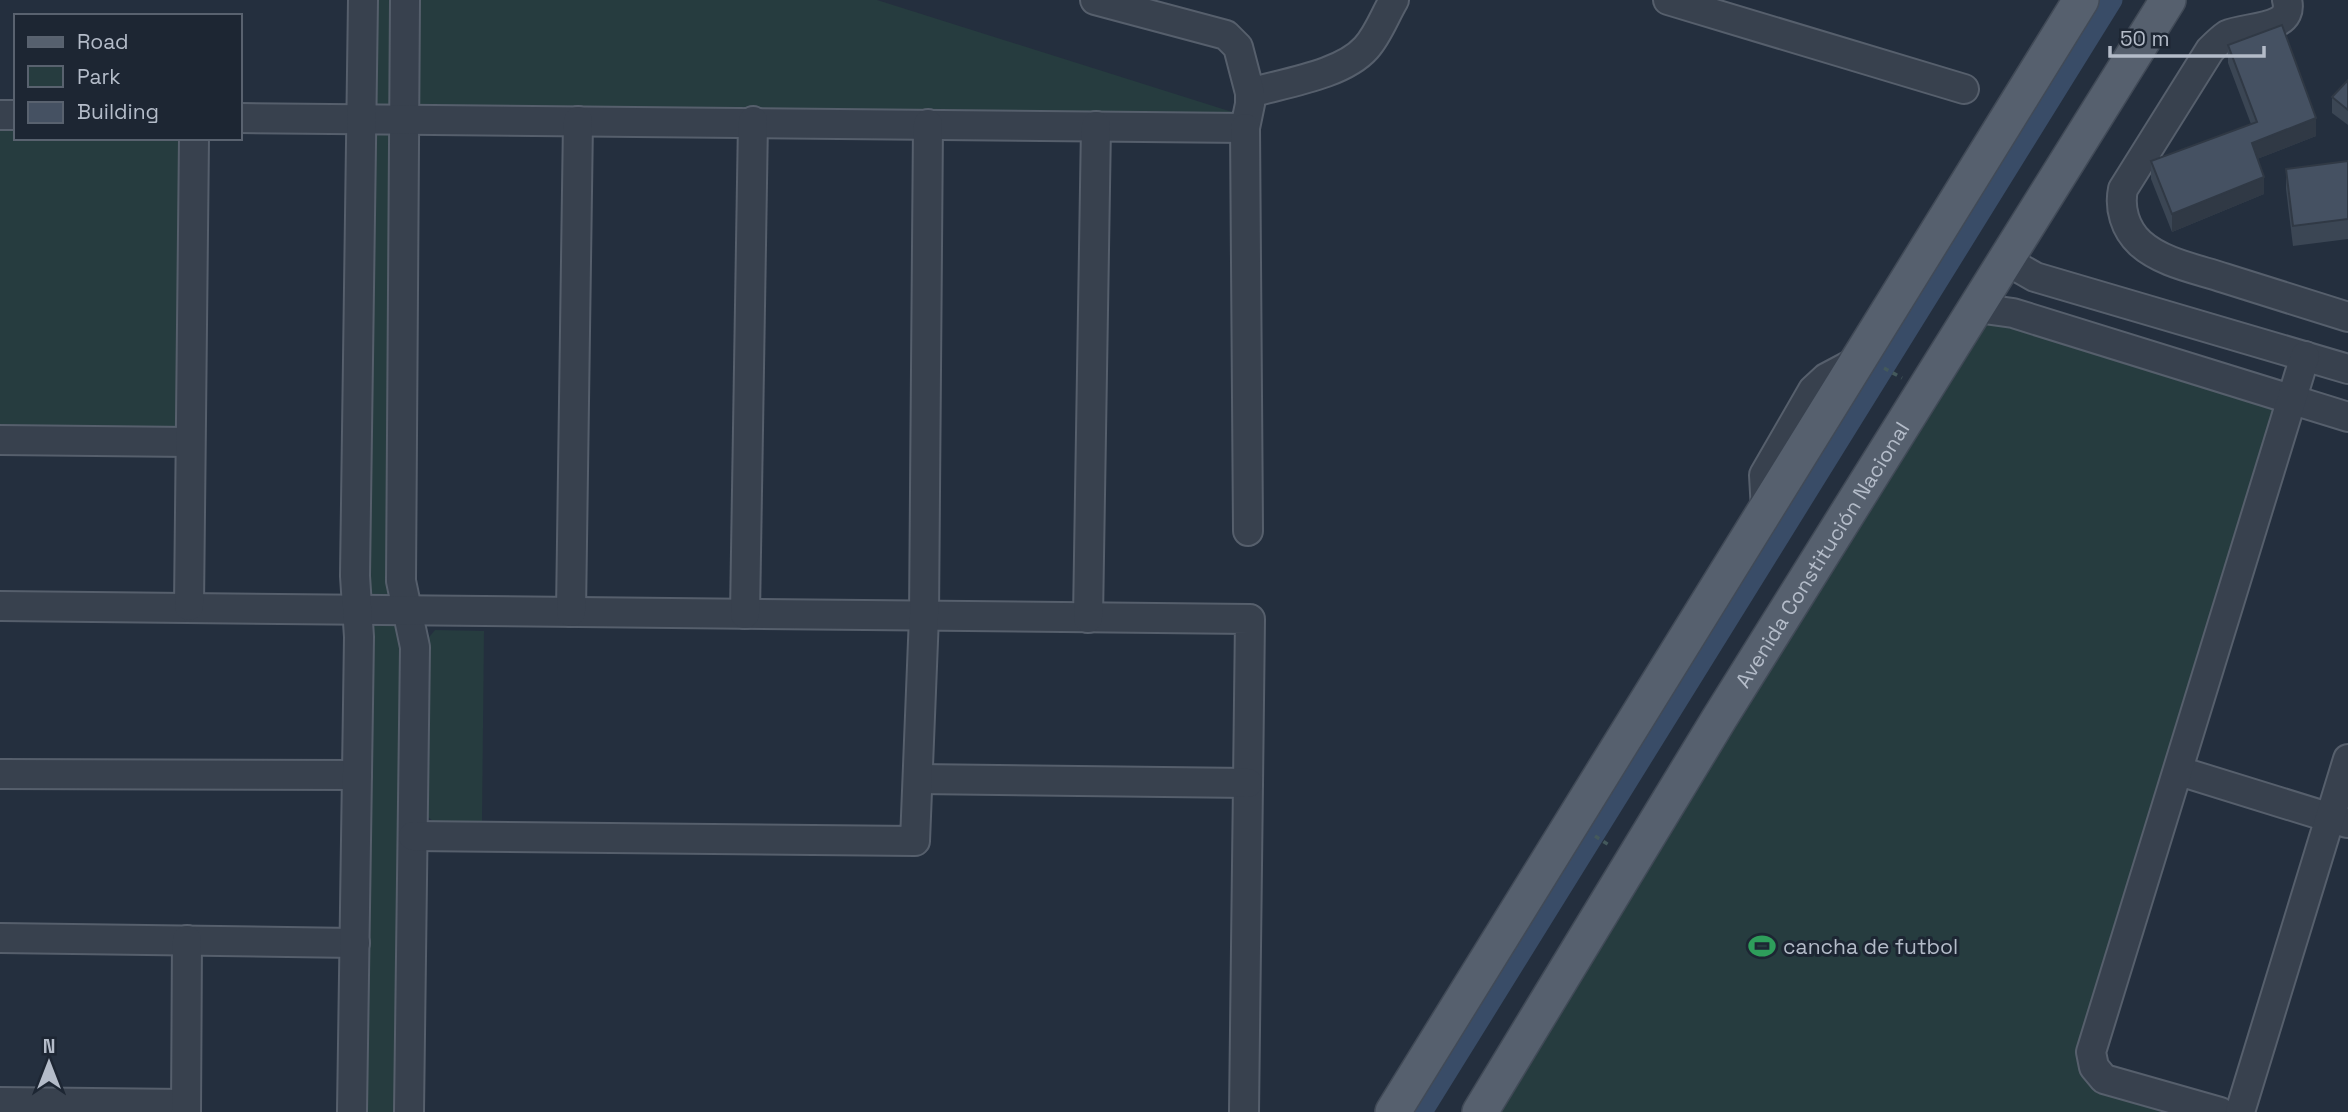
<svg xmlns="http://www.w3.org/2000/svg" width="2348" height="1112" font-family="'Space Grotesk',sans-serif">
	<style>
		.green { fill: #263c3f }
		.lines { fill: none; stroke-linecap: round; stroke-linejoin: round }
		.canal { stroke: #394c67; stroke-width: 21 }
		.minor-casing { stroke: #565f6c; stroke-width: 32 }
		.major-casing { stroke: #414a57; stroke-width: 38 }
		.path { stroke: #44595c; stroke-width: 3.5; stroke-dasharray: 5 5; stroke-linecap: butt }
		.minor { stroke: #38414e; stroke-width: 28 }
		.major { stroke: #56606e; stroke-width: 35 }
		.wall { fill: #3b4654 }
		.shaded-wall { fill: #303945 }
		.building { fill: #455162; stroke: #303945; stroke-width: 2 }
		.labels { text-anchor: middle; dominant-baseline: central; stroke-width: 6; stroke-linejoin: round; paint-order: stroke }
		.street-label { font-size: 21px; fill: #b4bcc9; stroke: #1d2633 }
		.poi-label { font-size: 21px; fill: #b4bcc9; stroke: #1d2633; text-anchor: start }
	</style>
	<rect width="100%" height="100%" fill="#242f3e"/>
	<g class="green">
		<polygon points="361,0 877,0 1248,117 404,119 409,1112 351,1112"/>
		<polygon points="0,115 16,115 16,138 194,138 190,442 0,440"/>
		<polygon points="1977,308 2293,400 2092,1060 2213,1112 1483,1112"/>
		<polygon points="435,630 484,631 482,821 433,821 423,813 426,641"/>
	</g>
	<g class="lines">
		<polyline class="canal" points="1422,1112 2112,0"/>
		<defs>
			<g id="minor">
				<polyline points="405,0 401,581 415,647 409,1112"/>
				<polyline points="1668,0 1964,89"/>
				<path d="M2287,0C2295,31 2246,26 2227,35C2221,39 2215,45 2210,50L2123,189C2119,208 2125,229 2140,243C2162,263 2197,269 2224,278C2266,291 2307,304 2348,317"/>
				<path d="M1250,93C1284,83 1342,75 1366,48C1378,35 1385,15 1394,0"/>
				<polyline points="0,115 16,115"/>
				<polyline points="240,118 1245,128 1250,104 1250,93 1238,47 1226,35 1095,0"/>
				<polyline points="1245,128 1248,531"/>
				<polyline points="2007,261 2035,277 2348,369"/>
				<polyline points="1977,308 2013,313 2348,417"/>
				<polyline points="0,440 190,442"/>
				<polyline points="1766,510 1764,475 1813,390 1826,378 1858,361"/>
				<polyline points="0,606 1250,619 1244,1112"/>
				<polyline points="189,606 194,138"/>
				<polyline points="571,612 578,121"/>
				<polyline points="745,614 753,121"/>
				<polyline points="1088,618 1096,126"/>
				<polyline points="2179,771 2347,823"/>
				<polyline points="0,774 357,775"/>
				<polyline points="919,779 1248,783"/>
				<polyline points="413,836 915,841 924,616 928,124"/>
				<polyline points="0,938 355,943"/>
				<polyline points="0,1102 186,1104"/>
				<polyline points="186,1112 187,940"/>
				<polyline points="352,1112 359,637 355,576 363,0"/>
				<polyline points="2220,1112 2104,1079 2094,1067 2091,1052 2305,356"/>
				<polyline points="2240,1112 2348,759"/>
			</g>
			<g id="major">
				<polyline points="1393,1112 2081,0"/>
				<path id="s1" d="M1480,1112L1719,719L2168,0"/>
			</g>
		</defs>
		<use href="#minor" class="minor-casing"/>
		<use href="#major" class="major-casing"/>
		<g class="path">
			<polyline points="1884,368 1902,378"/>
			<polyline points="1595,836 1609,845"/>
		</g>
		<use href="#minor" class="minor"/>
		<use href="#major" class="major"/>
	</g>
	<g class="wall">
		<polygon points="2228,45 2316,136 2257,159 2264,194 2172,232 2151,179 2151,161 2251,124 2228,63"/>
		<polygon points="2348,80 2348,125 2332,113 2332,97"/>
		<polygon points="2348,161 2348,239 2293,246 2286,189 2286,169"/>
	</g>
	<g class="shaded-wall">
		<polygon points="2316,118 2316,136 2252,161 2252,143"/>
		<polygon points="2264,177 2264,194 2172,232 2172,214"/>
	</g>
	<g class="building">
		<polygon points="2282,25 2316,118 2252,143 2264,177 2172,214 2151,161 2257,122 2228,45"/>
		<polygon points="2348,80 2348,110 2332,97"/>
		<polygon points="2348,161 2348,219 2293,226 2286,169"/>
	</g>
	<defs>
		<symbol id="stadium-bare" viewBox="-9 -9 18 18"><path d="M0-5a6.5 5 0 1 0 0 10a6.5 5 0 1 0 0-10ZM-3.5-1.8h7v3.6h-7Z" fill="#2e9e5b" stroke="#1d2633" stroke-width="2.5" paint-order="stroke"/></symbol>
	</defs>
	<g fill-rule="evenodd">
		<use href="#stadium-bare" x="1743" y="927" width="38" height="38"/>
	</g>
	<g class="labels">
		<g class="street-label">
			<text stroke="none"><textPath href="#s1" startOffset="654">Avenida Constitución Nacional</textPath></text>
		</g>
		<g class="poi-label">
			<text x="1783" y="946">cancha de futbol</text>
		</g>
	</g>
	<rect x="14" y="14" width="228" height="126" fill="#1d2633" stroke="#59626f" stroke-width="2"/>
	<rect x="28" y="37" width="35" height="10" fill="#56606e" stroke="#59626f" stroke-width="2"/>
	<text x="77" y="49" font-size="21" fill="#b4bcc9">Road</text>
	<rect x="28" y="66" width="35" height="21" fill="#263c3f" stroke="#59626f" stroke-width="2"/>
	<text x="77" y="84" font-size="21" fill="#b4bcc9">Park</text>
	<rect x="28" y="102" width="35" height="21" fill="#455162" stroke="#59626f" stroke-width="2"/>
	<text x="77" y="119" font-size="21" fill="#b4bcc9">Building</text>
	<g transform="translate(49 1063)" stroke="#1d2633" stroke-width="5" paint-order="stroke">
	<path d="M0-5L12 26L0 18L-12 26Z" fill="#b4bcc9"/>
	<text y="-10" font-size="19" font-weight="bold" text-anchor="middle" fill="#b4bcc9">N</text>
	</g>
	<path d="M2110 46v10h154v-10" fill="none" stroke="#b4bcc9" stroke-width="3.5"/>
	<text x="2120" y="46" font-size="21" fill="#b4bcc9" stroke="#1d2633" stroke-width="5" paint-order="stroke">50 m</text>
</svg>
